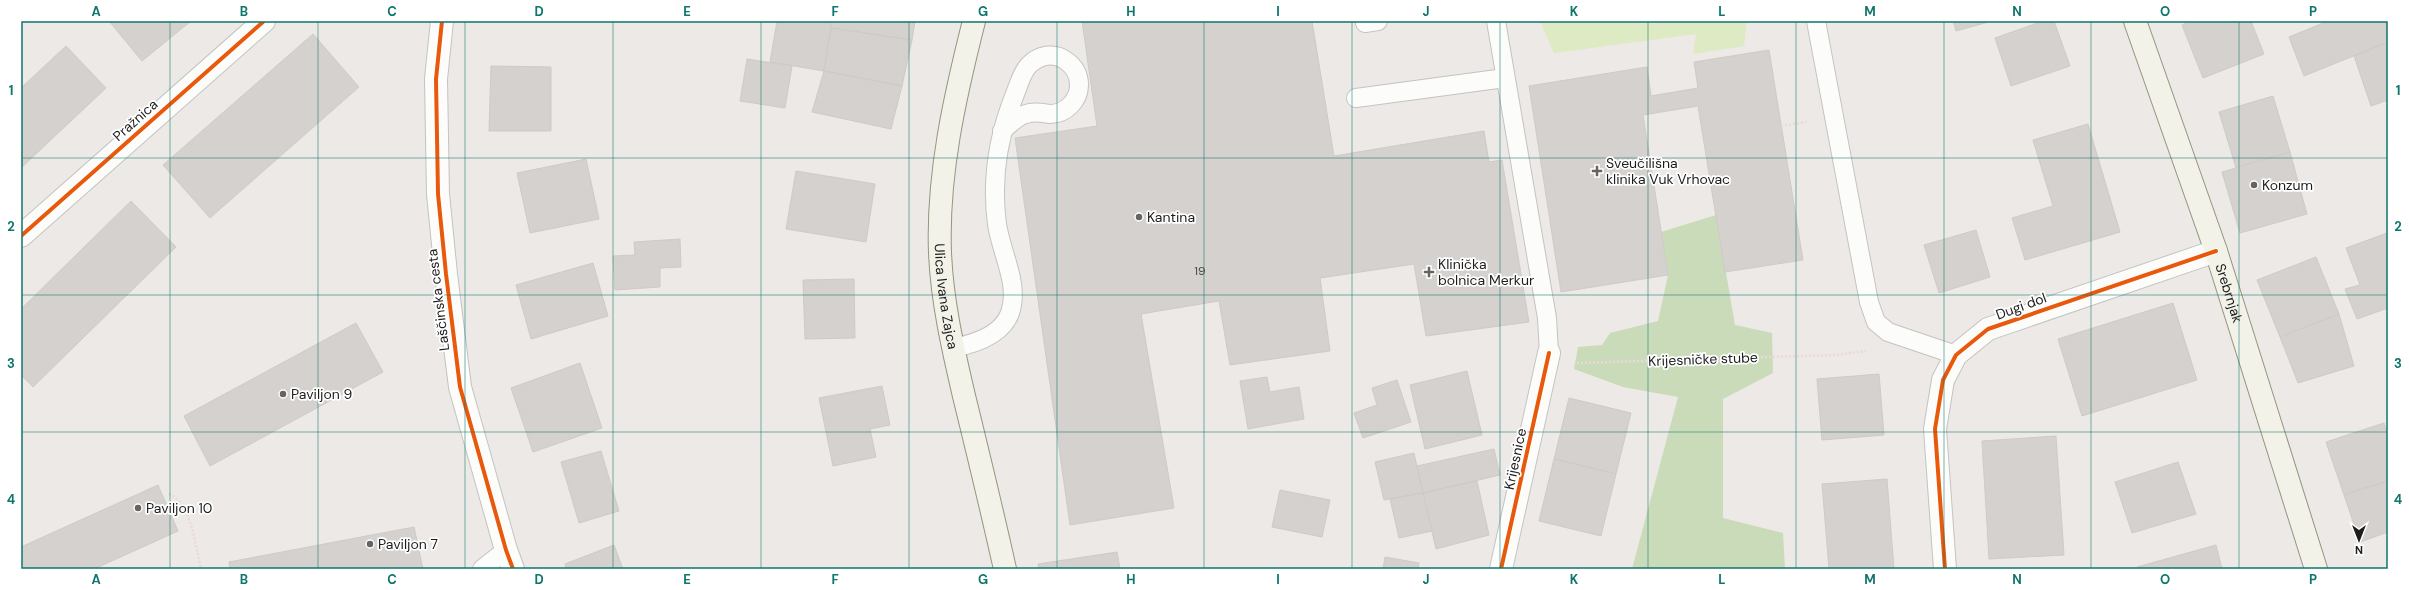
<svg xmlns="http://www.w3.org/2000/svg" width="2409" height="590" font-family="'DM Sans',sans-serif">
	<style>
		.grass { fill: #deeac3 }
		.forest { fill: #cadbba }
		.building { fill: #d4d1ce; stroke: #cfcac7 }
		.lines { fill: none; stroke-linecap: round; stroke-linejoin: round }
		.service-casing { stroke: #c4c3c2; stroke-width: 20 }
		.minor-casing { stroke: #c4c3c2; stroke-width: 24 }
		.tertiary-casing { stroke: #c4c3c2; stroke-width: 24 }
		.secondary-casing { stroke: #96947e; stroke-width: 24 }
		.path { stroke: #ebd8d8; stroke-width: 2.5; stroke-dasharray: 2 2; stroke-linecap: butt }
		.service { stroke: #fcfcfb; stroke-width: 18 }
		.minor { stroke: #fcfcfb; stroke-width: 22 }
		.tertiary { stroke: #fcfcfb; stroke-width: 22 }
		.secondary { stroke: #f3f2e9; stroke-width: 22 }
		.cycleway-casing { stroke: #fff; stroke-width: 6 }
		.cycleway { stroke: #e8590c; stroke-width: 4 }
		.grid { fill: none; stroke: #0f766e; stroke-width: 1; stroke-opacity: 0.55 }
		.poi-dot { fill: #656463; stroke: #fff; stroke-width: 1.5 }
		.labels { text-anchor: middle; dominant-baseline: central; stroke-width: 3.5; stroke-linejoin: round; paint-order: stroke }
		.number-label { font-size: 12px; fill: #4b4a49 }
		.street-label { font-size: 14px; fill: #1d1d1d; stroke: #fff }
		.poi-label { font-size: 14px; fill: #1d1d1d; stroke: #fff; text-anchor: start }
		.neatline { fill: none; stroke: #0f766e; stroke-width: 1.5 }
		.grid-label { font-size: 13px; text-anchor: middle; font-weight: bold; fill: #0f766e }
	</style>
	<rect width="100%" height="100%" fill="#ece9e6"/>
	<polygon class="grass" points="1540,21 1747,21 1744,46 1693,54 1696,34 1554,53"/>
	<polygon class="forest" points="1716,215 1735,325 1772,333 1773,373 1723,399 1723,518 1783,533 1785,569 1632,569 1678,397 1623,387 1574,369 1578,347 1602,345 1610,333 1658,321 1668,275 1661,232"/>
	<g class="building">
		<polygon points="109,21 191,21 142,61"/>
		<polygon points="777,21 832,21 824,71 770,62"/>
		<polygon points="832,21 915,21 912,40 831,28"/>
		<polygon points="1082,21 1312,21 1334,156 1484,131 1489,162 1502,160 1529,322 1426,336 1414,264 1320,278 1330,351 1230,365 1219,301 1141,314 1174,508 1070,525 1015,138 1097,126"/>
		<polygon points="1953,21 1992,21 1956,31"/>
		<polygon points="2043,21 2054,21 2070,66 2011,86 1995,38"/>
		<polygon points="2190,21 2251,21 2264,54 2203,78 2182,25"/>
		<polygon points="2328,21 2388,21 2388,42 2304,76 2289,37"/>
		<polygon points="831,28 912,40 902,86 824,71"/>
		<polygon points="313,34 359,87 210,218 163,165"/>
		<polygon points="2388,42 2388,100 2371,106 2354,56"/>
		<polygon points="66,46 106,88 21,168 21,88"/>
		<polygon points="1769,50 1803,260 1725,272 1698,106 1643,115 1668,275 1561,292 1529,86 1647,67 1651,96 1698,88 1694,62"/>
		<polygon points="747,59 792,66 785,108 740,101"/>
		<polygon points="491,66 551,67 551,131 489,131"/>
		<polygon points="824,71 902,86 891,129 812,112"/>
		<polygon points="2273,96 2290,152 2236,168 2219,112"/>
		<polygon points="2088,124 2120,232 2025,260 2012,218 2053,206 2033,140"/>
		<polygon points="2290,152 2307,214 2240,233 2222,172"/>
		<polygon points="586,159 599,219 530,233 517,173"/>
		<polygon points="796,171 875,184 866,242 786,229"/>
		<polygon points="131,201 176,247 33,387 21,375 21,309"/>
		<polygon points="1976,230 1990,277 1939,293 1924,245"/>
		<polygon points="2387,233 2388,308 2357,319 2345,289 2360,285 2346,248"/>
		<polygon points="680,239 681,267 660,268 660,287 615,290 613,256 635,255 634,242"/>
		<polygon points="2316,257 2339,314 2280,337 2257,280"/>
		<polygon points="593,263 608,316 531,339 516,285"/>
		<polygon points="854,279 855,338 805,339 803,280"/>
		<polygon points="2173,303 2197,380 2082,416 2058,339"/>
		<polygon points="2339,314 2354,366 2298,383 2280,337"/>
		<polygon points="356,323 383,372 210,466 184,416"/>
		<polygon points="580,363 602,428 533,452 511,388"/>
		<polygon points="1467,371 1482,435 1425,449 1410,385"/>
		<polygon points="1879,374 1884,435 1822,440 1817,379"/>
		<polygon points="1267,377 1270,392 1299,387 1304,419 1248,429 1240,381"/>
		<polygon points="1397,380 1411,422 1363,438 1354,413 1377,405 1372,388"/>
		<polygon points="882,386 890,425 870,429 876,457 833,466 819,398"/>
		<polygon points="1569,398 1631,413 1616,474 1554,459"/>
		<polygon points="2384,423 2388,437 2388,481 2344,495 2326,442"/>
		<polygon points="2056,436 2064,555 1989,559 1982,441"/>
		<polygon points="1494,449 1500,475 1423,493 1417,466"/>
		<polygon points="601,451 619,511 579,523 561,462"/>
		<polygon points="1414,453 1423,493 1384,500 1375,462"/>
		<polygon points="1554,459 1616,474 1601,536 1539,521"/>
		<polygon points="2178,462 2196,514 2132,533 2115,482"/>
		<polygon points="1887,479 1894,569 1829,569 1822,484"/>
		<polygon points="1477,481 1489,535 1436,549 1423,493"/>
		<polygon points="2388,481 2388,532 2360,542 2344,495"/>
		<polygon points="158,485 178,531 94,569 21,569 21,547"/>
		<polygon points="1280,490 1330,500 1322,537 1272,527"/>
		<polygon points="1423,493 1432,531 1399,538 1390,499"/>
		<polygon points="414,527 423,569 230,569 229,562"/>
		<polygon points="614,545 623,569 566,569 565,564"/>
		<polygon points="2216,545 2222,569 2137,569 2137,567"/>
		<polygon points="1117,552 1120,569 1039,569 1038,564"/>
		<polygon points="1385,557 1419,563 1418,569 1383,569"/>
	</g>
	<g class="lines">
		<defs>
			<g id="service">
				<polyline points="1496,21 1547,318 1549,353"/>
				<polyline points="1816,21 1869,302 1876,322 1888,332 1956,355"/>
				<polyline points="1365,23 1378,21"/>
				<polyline points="1356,98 1505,78"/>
				<path d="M953,348C974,344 1002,335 1010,313C1020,284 1001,253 997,224C991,179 998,136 1015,94C1019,84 1022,72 1029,65C1039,55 1054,52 1065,60C1074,66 1079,74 1079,85C1079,100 1066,114 1050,114C1043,113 1034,111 1026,114C1017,116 1009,125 1002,131"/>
				<polyline points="482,569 506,550"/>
			</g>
			<g id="minor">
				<polyline points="21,236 264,21"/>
				<polyline points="1501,569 1549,353"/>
				<polyline points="1945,569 1935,429 1943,380 1956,355 1988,329 2216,251"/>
			</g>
			<polyline id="tertiary" points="442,21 436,79 438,194 446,274 460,387 506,550 513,569"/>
			<g id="secondary">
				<path id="s1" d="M974,21C955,96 937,175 940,253C942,301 953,349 964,396C978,453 992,511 1005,569"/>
				<path id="s2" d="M2135,21L2216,251L2316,569"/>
			</g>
		</defs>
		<use href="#service" class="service-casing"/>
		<use href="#minor" class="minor-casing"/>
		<use href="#tertiary" class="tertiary-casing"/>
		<use href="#secondary" class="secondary-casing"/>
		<g class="path">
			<polyline points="1781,126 1806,122"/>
			<polyline points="1577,363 1835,355 1866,351"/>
			<path d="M169,494C191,502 196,548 201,569"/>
		</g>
		<use href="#service" class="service"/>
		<use href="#minor" class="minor"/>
		<use href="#tertiary" class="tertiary"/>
		<use href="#secondary" class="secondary"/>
		<defs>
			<g id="cycleway">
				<polyline points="442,21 436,79 438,194 446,274 460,387 506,550 513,569"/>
				<polyline points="21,236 264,21"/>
				<polyline points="1501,569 1549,353"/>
				<polyline points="1945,569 1935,429 1943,380 1956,355 1988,329 2216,251"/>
			</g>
		</defs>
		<use href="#cycleway" class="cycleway-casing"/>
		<use href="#cycleway" class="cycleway"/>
	</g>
	<path class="grid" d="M170,21V569M318,21V569M465,21V569M613,21V569M761,21V569M909,21V569M1057,21V569M1204,21V569M1352,21V569M1500,21V569M1648,21V569M1796,21V569M1944,21V569M2091,21V569M2239,21V569M21,158H2388M21,295H2388M21,432H2388"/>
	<g class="poi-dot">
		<path d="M1595 165h4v4h4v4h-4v4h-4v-4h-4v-4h4z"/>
		<circle cx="2254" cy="185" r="4"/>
		<circle cx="1139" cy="217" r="4"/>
		<path d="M1427 266h4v4h4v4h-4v4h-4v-4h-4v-4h4z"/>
		<circle cx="283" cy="394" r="4"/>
		<circle cx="138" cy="508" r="4"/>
		<circle cx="370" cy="544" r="4"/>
	</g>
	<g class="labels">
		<g class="number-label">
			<text x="1200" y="271">19</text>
		</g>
		<g class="street-label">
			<text transform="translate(135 120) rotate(-42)">Pražnica</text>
			<text stroke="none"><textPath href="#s2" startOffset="288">Srebrnjak</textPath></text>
			<text stroke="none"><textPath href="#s1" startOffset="279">Ulica Ivana Zajca</textPath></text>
			<text transform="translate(438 300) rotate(-97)">Laščinska cesta</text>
			<text transform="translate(2021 306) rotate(-20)">Dugi dol</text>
			<text transform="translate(1703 359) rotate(-2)">Krijesničke stube</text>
			<text transform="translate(1515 459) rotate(-78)">Krijesnice</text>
		</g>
		<g class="poi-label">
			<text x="1606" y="163">Sveučilišna<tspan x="1606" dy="16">klinika Vuk Vrhovac</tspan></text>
			<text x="2262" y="185">Konzum</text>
			<text x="1147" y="217">Kantina</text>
			<text x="1438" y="264">Klinička<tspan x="1438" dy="16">bolnica Merkur</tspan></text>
			<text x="291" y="394">Paviljon 9</text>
			<text x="146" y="508">Paviljon 10</text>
			<text x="378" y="544">Paviljon 7</text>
		</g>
	</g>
	<rect width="2409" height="590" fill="none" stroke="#ffffff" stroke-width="44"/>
	<g transform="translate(2359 540) rotate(180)" stroke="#ffffff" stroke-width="3" paint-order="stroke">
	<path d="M0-3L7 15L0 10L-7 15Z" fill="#1d1d1d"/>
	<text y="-6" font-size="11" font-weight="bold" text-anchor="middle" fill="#1d1d1d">N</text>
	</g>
	<rect x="22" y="22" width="2365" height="546" class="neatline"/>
	<g class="grid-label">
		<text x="96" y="16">A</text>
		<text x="244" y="16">B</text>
		<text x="392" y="16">C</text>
		<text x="539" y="16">D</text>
		<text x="687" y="16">E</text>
		<text x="835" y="16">F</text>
		<text x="983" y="16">G</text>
		<text x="1131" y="16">H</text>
		<text x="1278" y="16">I</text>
		<text x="1426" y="16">J</text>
		<text x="1574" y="16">K</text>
		<text x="1722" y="16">L</text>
		<text x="1870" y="16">M</text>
		<text x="2017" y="16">N</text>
		<text x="2165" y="16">O</text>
		<text x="2313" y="16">P</text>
		<text x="11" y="95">1</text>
		<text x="2398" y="95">1</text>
		<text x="11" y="231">2</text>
		<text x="2398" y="231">2</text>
		<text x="11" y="368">3</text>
		<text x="2398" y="368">3</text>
		<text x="11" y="504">4</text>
		<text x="2398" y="504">4</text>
		<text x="96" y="584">A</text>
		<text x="244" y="584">B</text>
		<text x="392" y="584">C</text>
		<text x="539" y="584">D</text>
		<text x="687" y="584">E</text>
		<text x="835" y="584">F</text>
		<text x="983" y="584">G</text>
		<text x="1131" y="584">H</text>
		<text x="1278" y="584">I</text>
		<text x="1426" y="584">J</text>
		<text x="1574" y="584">K</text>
		<text x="1722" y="584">L</text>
		<text x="1870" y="584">M</text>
		<text x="2017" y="584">N</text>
		<text x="2165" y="584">O</text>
		<text x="2313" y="584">P</text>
	</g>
</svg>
